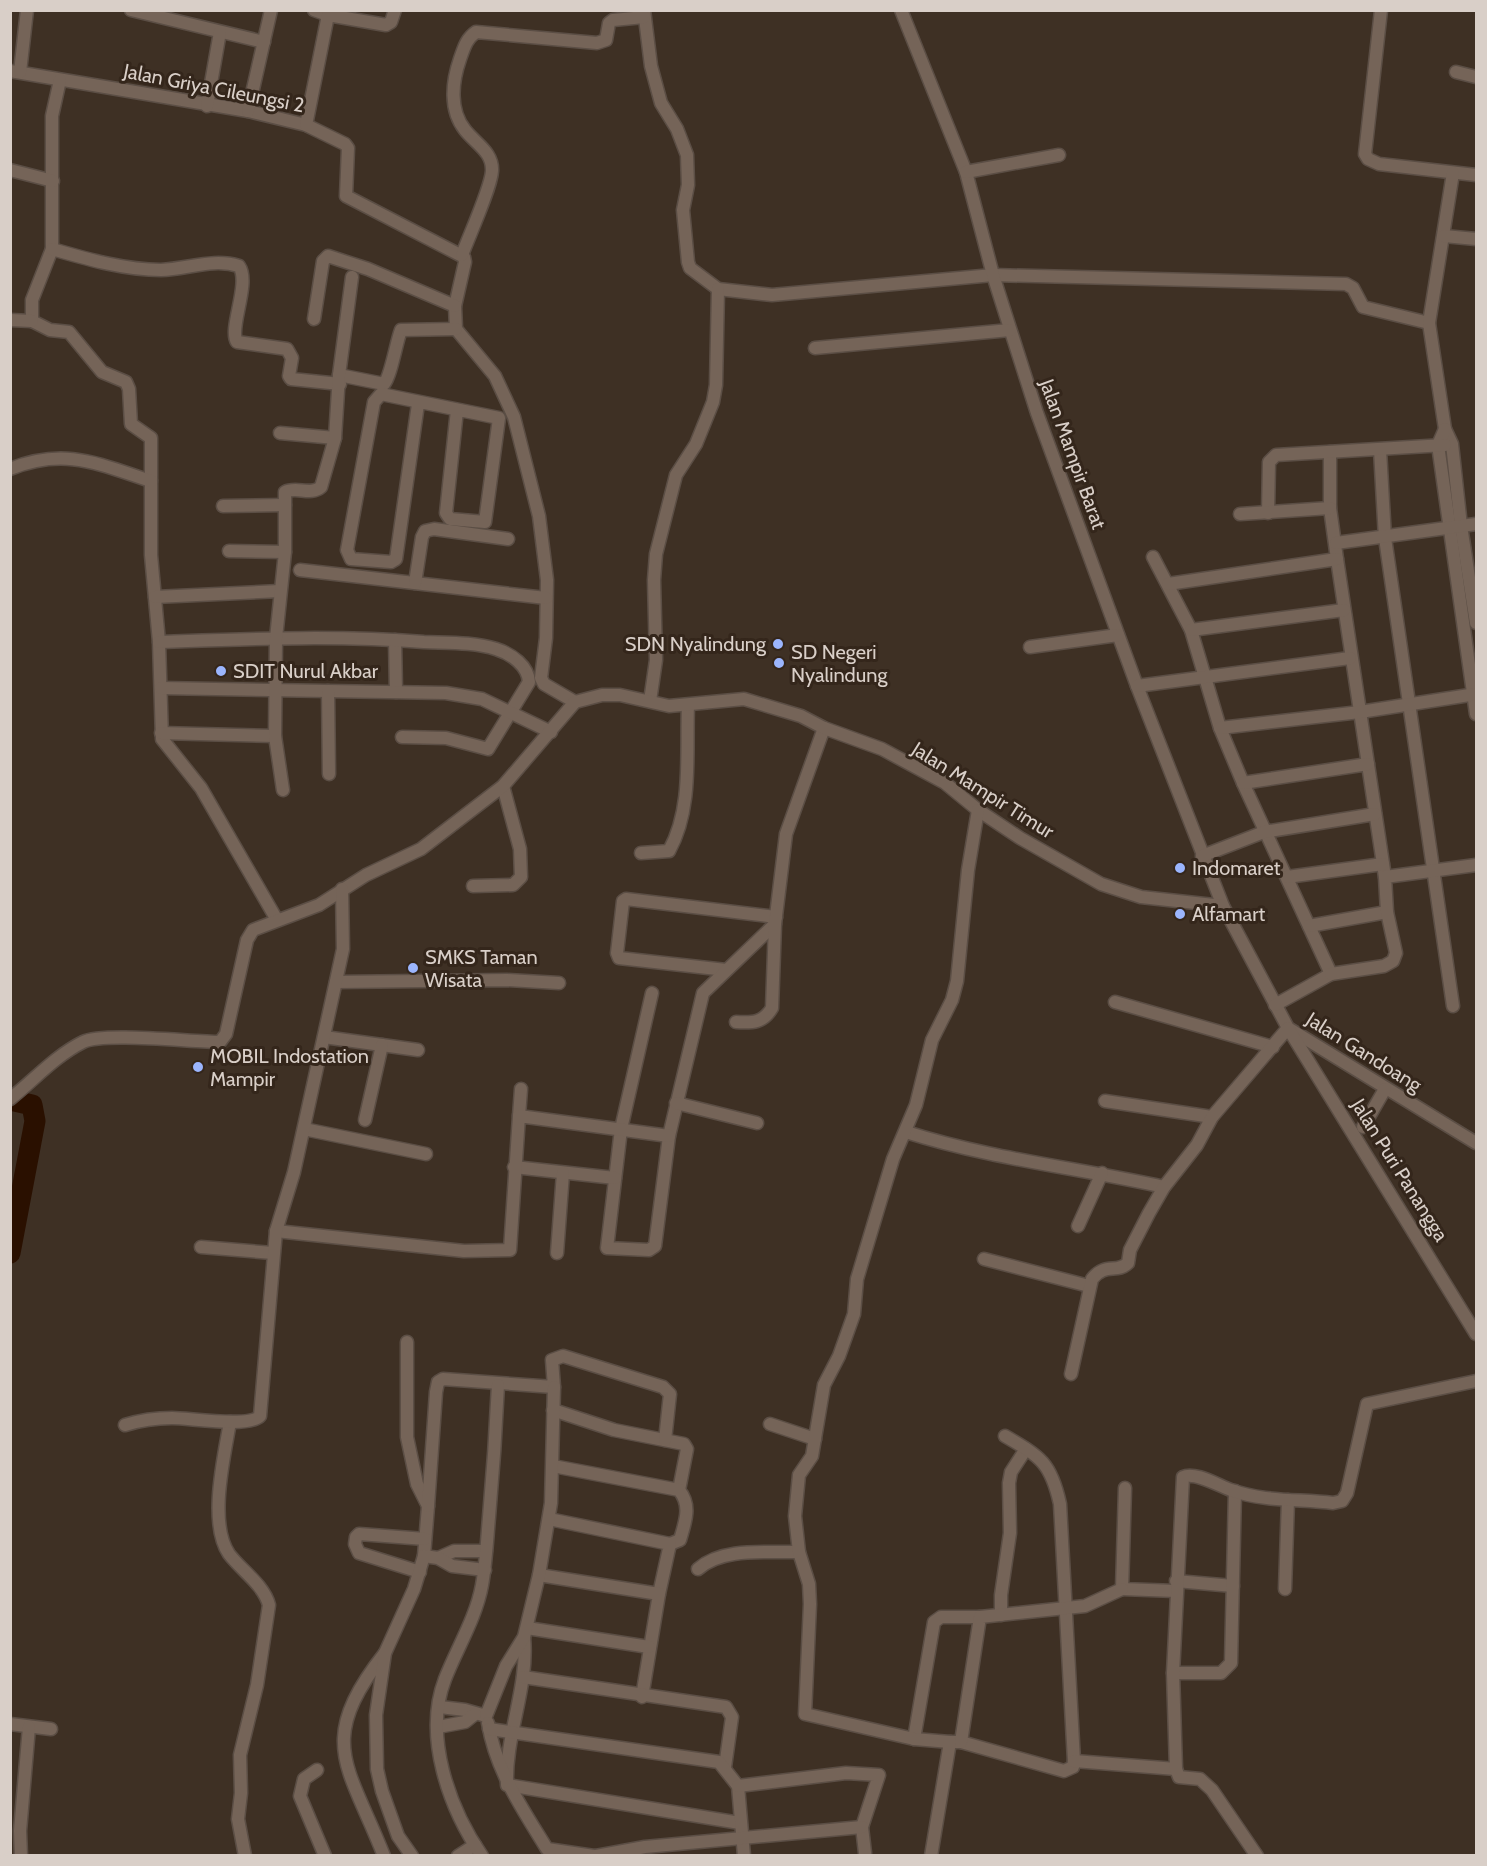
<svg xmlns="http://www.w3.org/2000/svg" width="1487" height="1866" font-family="Cabin,sans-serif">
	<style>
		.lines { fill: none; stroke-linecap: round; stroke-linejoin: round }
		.river { stroke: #2a1000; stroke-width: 21 }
		.minor-casing { stroke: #5b4e45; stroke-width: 15 }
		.minor { stroke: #756458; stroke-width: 12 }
		.poi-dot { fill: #9bb5fd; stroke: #34261b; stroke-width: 2 }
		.labels { text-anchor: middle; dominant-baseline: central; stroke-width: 6; stroke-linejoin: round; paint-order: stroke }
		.street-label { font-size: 20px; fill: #d9cfc8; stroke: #34261b }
		.poi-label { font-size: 20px; fill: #d9cfc8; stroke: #34261b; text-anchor: start }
	</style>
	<rect width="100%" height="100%" fill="#3e3024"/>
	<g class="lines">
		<polyline class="river" points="10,1100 32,1105 35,1121 10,1253"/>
		<defs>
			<g id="minor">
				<polyline points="131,10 264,42"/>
				<polyline points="314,10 328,15"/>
				<polyline points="644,10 651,66 661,103 677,129 687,155 688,185 683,210 688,262 690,268 718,289 772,295 993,275 1346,284 1353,288 1363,307 1429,323"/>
				<polyline points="901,10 966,172 993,275 1037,413 1137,686 1223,906 1288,1028 1476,1143"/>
				<polyline points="1381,10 1365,154 1368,159 1379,164 1476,175"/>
				<polyline points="10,71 248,111 306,125 345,144 348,148 346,196 464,257 465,262 455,306 456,329 495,376 514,417 539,516 547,580 546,638 541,678 544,684 575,702"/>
				<polyline points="20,72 27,10"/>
				<polyline points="1456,72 1476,77"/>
				<polyline points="60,80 52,116 52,249 32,300 32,321 50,330 69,332 102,372 126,382 129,389 131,424 151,438 151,555 159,642 162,739 201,788 277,920"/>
				<polyline points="207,106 220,32"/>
				<polyline points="248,111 271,10"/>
				<polyline points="306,125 328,15 386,25 391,22 395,10"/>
				<polyline points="10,170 53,181"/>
				<polyline points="966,172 1059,155"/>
				<polyline points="1453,173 1429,323 1445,429 1452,444 1461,526 1476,623"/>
				<polyline points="1444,236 1476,239"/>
				<path d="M52,249C87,259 124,270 161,270C188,269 213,258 239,266C251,283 228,329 237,342L287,349L292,358L289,376L291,379L340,384"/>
				<path d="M462,255C469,236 491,188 492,171C493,152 476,144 465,130C449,110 452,82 460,59C464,48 466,39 476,32L597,43L606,40L609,23L613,20L644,17"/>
				<polyline points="314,319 323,261 328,256 368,269 455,306"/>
				<polyline points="10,320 32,321"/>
				<polyline points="815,348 1010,330"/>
				<path d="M339,375L384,384C391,376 396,343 401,330L456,329"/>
				<polyline points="418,404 396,559 391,562 351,559 347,550 374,402 381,394 499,418 485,522 450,519 446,513 457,410"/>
				<polyline points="1445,429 1438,445 1476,714"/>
				<polyline points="280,433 335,438"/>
				<polyline points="1380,450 1385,538 1453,1006"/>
				<polyline points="1330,452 1330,508 1337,559 1385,877"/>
				<path d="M10,469C65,447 98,464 151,481"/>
				<polyline points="223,506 285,505"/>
				<polyline points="1268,513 1269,462 1276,455 1445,445"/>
				<polyline points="1240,514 1330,508"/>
				<polyline points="1336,543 1476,524"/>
				<polyline points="229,551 285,552"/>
				<polyline points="1153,557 1191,630 1220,728 1243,783 1331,974 1275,1005"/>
				<polyline points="300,570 546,598"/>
				<polyline points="415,583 422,537 425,531 434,529 508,539"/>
				<polyline points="1168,584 1337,559"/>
				<polyline points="155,597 280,591"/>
				<polyline points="1191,630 1344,610"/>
				<polyline points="395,640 396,692"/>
				<path d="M159,642C247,639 335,635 424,642C447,643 474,642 496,649C512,654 528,666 529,682L488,749L446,738L402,737"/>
				<polyline points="1030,647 1118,635"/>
				<polyline points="1137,686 1350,658"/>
				<polyline points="161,688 446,693 482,699 551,732"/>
				<polyline points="328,691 329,774"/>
				<polyline points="650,701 656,660 654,580 656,554 676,475 696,444 713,402 716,385 718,289"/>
				<polyline points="1220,728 1360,712 1476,694"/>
				<polyline points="161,733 275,736"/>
				<polyline points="1243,783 1368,764"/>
				<path d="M283,790L275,736L276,638L285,552V492C296,486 311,496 321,487L335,438L339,375L352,277"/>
				<path d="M641,853L669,851C693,808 686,753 688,705"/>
				<polyline points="1202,856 1264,832 1375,814"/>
				<polyline points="1287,877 1383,864"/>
				<polyline points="473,886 513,885 521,877 520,849 503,786"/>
				<polyline points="1309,926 1387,912"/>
				<polyline points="726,970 619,958 617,953 623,901 626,899 776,917"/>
				<polyline points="1331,974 1384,966 1393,961 1396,953 1387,912 1385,877 1476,865"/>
				<polyline points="336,982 507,980 559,983"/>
				<polyline points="652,993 621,1129 607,1248 649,1250 655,1246 669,1136 703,993 775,924"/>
				<polyline points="1115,1002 1273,1047"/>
				<path d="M736,1022C753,1023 763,1023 772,1008L775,924L786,834L824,728"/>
				<polyline points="324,1037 418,1050"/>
				<path d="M10,1099C34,1080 55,1056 83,1042C104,1032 191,1042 220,1042L226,1034L247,940L253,930L319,905L366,875L421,849L503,786L575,702L602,695H620L669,706L744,699L801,716L824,728L882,749L945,783L978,810L1020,838L1101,884L1141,897L1223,906"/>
				<polyline points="1105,1101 1212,1117"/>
				<polyline points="676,1103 757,1123"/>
				<polyline points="519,1116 521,1089"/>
				<polyline points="365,1120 382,1045"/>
				<polyline points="1363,1127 1385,1089"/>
				<polyline points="304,1129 426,1154"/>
				<path d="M906,1132C991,1159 1078,1168 1164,1187"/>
				<polyline points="514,1167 615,1178"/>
				<polyline points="1078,1226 1102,1173"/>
				<polyline points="276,1231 464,1251 510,1250 519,1116 669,1136"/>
				<polyline points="201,1247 273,1253"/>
				<polyline points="557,1253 563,1173"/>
				<polyline points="984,1259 1089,1286"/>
				<polyline points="407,1342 407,1437 417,1484 428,1506 424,1556"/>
				<path d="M1071,1374L1092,1279C1105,1262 1117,1274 1128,1263L1130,1250L1149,1213L1164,1187L1197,1145L1212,1117L1288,1028L1476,1334"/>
				<polyline points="553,1410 614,1430 684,1444 687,1449 679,1490"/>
				<path d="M230,1422C224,1457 208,1523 229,1554C241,1570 264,1585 269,1605L257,1685L240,1755L241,1793L238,1819L245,1856"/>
				<polyline points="770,1424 815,1439"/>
				<path d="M125,1425C141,1420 156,1418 172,1418C190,1418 249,1428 260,1416L276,1231L294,1172L343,949L342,889"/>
				<path d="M553,1466L679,1490C692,1506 685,1522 680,1540L670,1544"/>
				<polyline points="1125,1488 1122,1589 1176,1591"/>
				<polyline points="428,1506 436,1392 438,1382 443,1379 554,1387 552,1360 563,1356 663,1387 670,1394 665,1440"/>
				<polyline points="549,1519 670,1544 659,1594"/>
				<polyline points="438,1558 454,1551 486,1551"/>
				<path d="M698,1569C723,1547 766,1553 799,1552"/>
				<polyline points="420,1572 359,1553 355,1544 356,1537 359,1534 425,1539"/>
				<polyline points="539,1575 659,1594 642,1697"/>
				<polyline points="1176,1581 1233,1586"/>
				<polyline points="1285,1589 1288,1500"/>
				<polyline points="1001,1615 1001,1595 1010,1533 1009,1483 1011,1472 1026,1449"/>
				<polyline points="527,1628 649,1647"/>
				<path d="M524,1637C529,1687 505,1735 507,1785L740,1823"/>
				<polyline points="1173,1673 1221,1673 1231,1663 1235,1491"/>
				<polyline points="523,1677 726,1707 732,1717 725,1767"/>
				<polyline points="440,1707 465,1710 486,1716 506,1666 524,1637 539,1575 551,1503 554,1387"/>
				<path d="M488,1723C496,1771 522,1808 547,1849L594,1856"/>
				<polyline points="10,1724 51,1729"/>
				<polyline points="438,1727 465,1722 475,1714"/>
				<polyline points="489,1729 719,1762 738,1786 744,1856"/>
				<polyline points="914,1739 934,1622 941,1617 980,1617"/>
				<path d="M950,1742H961L1064,1771L1073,1767L1074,1761L1060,1504C1051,1463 1041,1457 1005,1436"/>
				<polyline points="961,1742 980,1617 1085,1606 1122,1589"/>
				<polyline points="1074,1761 1176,1769"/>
				<polyline points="317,1770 304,1779 300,1796 325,1856"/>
				<polyline points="738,1786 846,1773 879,1775 862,1827 865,1853"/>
				<polyline points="21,1856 20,1831 29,1727"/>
				<path d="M384,1856C348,1764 315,1742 385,1653"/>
				<polyline points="412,1856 398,1836 382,1791 377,1769 376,1715 385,1653 414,1589 424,1556 438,1558 452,1566 485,1570"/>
				<polyline points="458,1856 475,1845"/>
				<path d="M482,1856C449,1808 423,1736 445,1679C457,1648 476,1618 482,1585C486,1563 487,1540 489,1517C493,1473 496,1429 498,1385"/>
				<polyline points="596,1856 645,1847 862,1827"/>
				<polyline points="931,1856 950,1742 914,1739 805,1714 810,1604 809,1584 799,1552 795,1516 799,1475 812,1456 824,1385 839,1356 854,1314 857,1279 893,1159 916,1105 932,1040 952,1000 957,981 968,870 978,810"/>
				<path d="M1257,1856L1212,1790L1200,1779L1179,1777L1176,1769L1173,1673L1183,1477C1195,1471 1219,1486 1231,1490C1264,1502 1299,1499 1333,1503L1342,1501L1347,1493L1367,1404L1476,1381"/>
			</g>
		</defs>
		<use href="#minor" class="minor-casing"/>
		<use href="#minor" class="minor"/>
	</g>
	<g class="poi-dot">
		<circle cx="778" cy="644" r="6"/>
		<circle cx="779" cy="663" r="6"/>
		<circle cx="221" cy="671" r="6"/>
		<circle cx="1180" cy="868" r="6"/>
		<circle cx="1180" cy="914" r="6"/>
		<circle cx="413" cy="968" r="6"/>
		<circle cx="198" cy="1067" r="6"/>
	</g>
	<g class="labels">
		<g class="street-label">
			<text transform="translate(214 88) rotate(11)">Jalan Griya Cileungsi 2</text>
			<text transform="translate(1073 454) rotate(70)">Jalan Mampir Barat</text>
			<text transform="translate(983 790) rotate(32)">Jalan Mampir Timur</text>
			<text transform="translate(1364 1052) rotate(32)">Jalan Gandoang</text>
			<text transform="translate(1400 1170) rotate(58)">Jalan Puri Panangga</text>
		</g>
		<g class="poi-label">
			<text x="766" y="644" text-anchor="end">SDN Nyalindung</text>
			<text x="791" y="652">SD Negeri<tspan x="791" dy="23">Nyalindung</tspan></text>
			<text x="233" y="671">SDIT Nurul Akbar</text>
			<text x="1192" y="868">Indomaret</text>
			<text x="1192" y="914">Alfamart</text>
			<text x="425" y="957">SMKS Taman<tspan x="425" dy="23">Wisata</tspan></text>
			<text x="210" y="1056">MOBIL Indostation<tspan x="210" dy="23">Mampir</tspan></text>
		</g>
	</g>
	<rect width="1487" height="1866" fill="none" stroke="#d9cfc8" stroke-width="24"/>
</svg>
